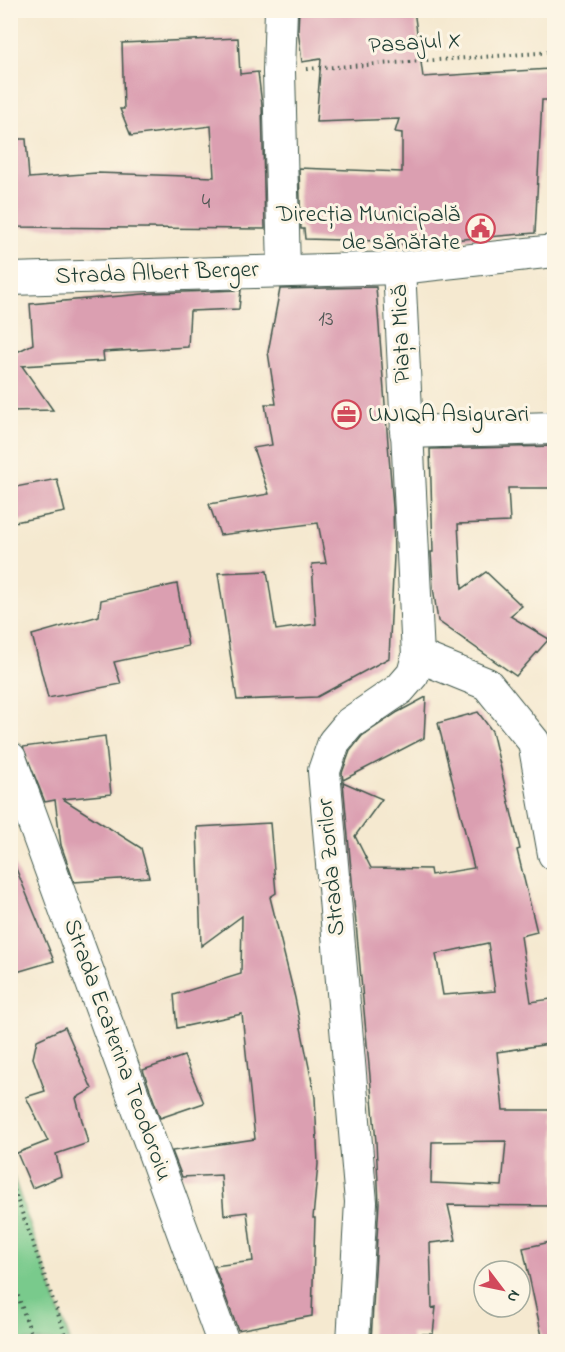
<svg xmlns="http://www.w3.org/2000/svg" width="565" height="1352" font-family="'Indie Flower',sans-serif">
	<style>
		.green { fill: #79ca8c; stroke: #4c8460; stroke-width: 1.5 }
		.building { fill: #db9fb1; fill-rule: evenodd }
		.lines { fill: none; stroke-linecap: round; stroke-linejoin: round }
		.minor-casing { stroke: #3f574b; stroke-width: 34 }
		.path { stroke: #3f574b; stroke-width: 4; stroke-dasharray: 1.5 4.5; stroke-linecap: butt }
		.minor { stroke: #fff; stroke-width: 32 }
		.labels { text-anchor: middle; dominant-baseline: central; stroke-width: 6; stroke-linejoin: round; paint-order: stroke }
		.number-label { font-size: 21px; fill: #4e5653 }
		.street-label { font-size: 24px; fill: #1f3d34; stroke: #fcf5e5 }
		.poi-label { font-size: 24px; fill: #1f3d34; stroke: #fcf5e5; text-anchor: end }
	</style>
	<rect width="100%" height="100%" fill="#fcf5e5"/>
	<filter id="ink" filterUnits="userSpaceOnUse"><feTurbulence type="fractalNoise" baseFrequency=".0167" numOctaves="2"/><feDisplacementMap in="SourceGraphic" scale="12" xChannelSelector="R" yChannelSelector="G"/><feConvolveMatrix kernelMatrix="1 2 1 2 8 2 1 2 1" color-interpolation-filters="sRGB"/></filter>
	<filter id="wash" filterUnits="userSpaceOnUse"><feTurbulence type="fractalNoise" baseFrequency=".008" numOctaves="4" result="noise"/><feDisplacementMap in="SourceGraphic" scale="24" xChannelSelector="R" yChannelSelector="G"/><feGaussianBlur stdDeviation="1.35" result="paint"/><feColorMatrix in="noise" values="0 0 0 0 0 0 0 0 0 0 0 0 0 0 0 0 0 1.4 0 .05"/><feComposite in="paint" operator="in"/></filter>
	<g filter="url(#wash)">
		<rect width="100%" height="100%" fill="#f5e9d0"/>
		<polygon class="green" points="11,1170 70,1341 11,1341"/>
		<g id="blocks">
			<g class="building">
				<polygon points="299,10 414,10 423,77 550,69 551,100 542,100 535,233 380,246 380,241 305,239 304,229 301,229 299,168 402,172 402,133 395,132 399,119 316,122 321,59 302,62 298,30"/>
				<polygon points="238,38 240,74 258,72 262,105 265,229 10,227 10,139 26,139 29,178 97,173 214,177 211,126 131,136 120,109 124,109 122,43"/>
				<polygon points="376,287 393,508 394,556 389,658 317,697 237,700 218,573 267,571 276,630 316,624 312,564 326,563 318,523 220,535 209,504 269,494 253,448 272,445 265,404 276,404 268,352 280,289"/>
				<polygon points="241,290 239,309 190,311 188,347 103,352 104,361 22,366 53,410 10,411 10,350 13,354 33,344 30,304 155,293"/>
				<polygon points="555,446 555,488 508,488 510,522 458,524 462,589 486,572 522,606 510,616 549,639 516,676 438,621 433,587 431,552 433,552 430,449"/>
				<polygon points="57,479 65,512 10,523 10,488"/>
				<polygon points="177,584 188,646 114,662 121,684 48,698 32,635 99,616 101,600"/>
				<polygon points="426,697 424,738 343,780 342,773 350,751 362,736 398,712"/>
				<path d="M478,712L492,731L520,849L517,850L537,932L521,936L531,1002L551,999L555,1024V1043L497,1052L503,1110H555V1206L448,1205L456,1240L430,1243L432,1308L436,1307L433,1334H411L412,1341H371L379,1203L376,1142L343,782L382,799L355,836L371,868L430,869L431,875L474,868L438,723ZM488,943L495,991L443,995L436,954ZM506,1141L502,1186L431,1183L432,1142Z"/>
				<polygon points="105,736 111,794 63,799 141,848 149,877 74,882 61,845 55,800 45,802 23,747"/>
				<polygon points="270,823 276,893 270,897 295,998 315,1097 318,1164 313,1218 315,1218 312,1316 238,1330 214,1266 253,1261 247,1212 224,1215 221,1175 182,1177 172,1151 255,1139 242,1014 177,1028 174,995 241,974 242,916 201,946 197,827"/>
				<polygon points="10,854 54,961 10,974"/>
				<polygon points="65,1027 92,1089 76,1098 88,1143 56,1154 61,1176 32,1188 17,1153 48,1141 26,1097 45,1091 33,1058 37,1040"/>
				<polygon points="184,1056 204,1103 160,1118 143,1070"/>
				<polygon points="555,1241 555,1341 543,1341 523,1248"/>
			</g>
		</g>
	</g>
	<g filter="url(#ink)">
		<use href="#blocks" fill-opacity="0" stroke="#3f574b" stroke-width="1.5"/>
		<g class="lines">
			<defs>
				<g id="minor">
					<polyline points="281,10 279,72 284,270"/>
					<polyline points="10,279 399,268 554,251"/>
					<polyline points="406,432 554,428"/>
					<polyline points="418,656 487,684 534,742 554,854"/>
					<polyline points="10,758 223,1342"/>
					<polyline points="353,1342 361,1202 324,771 334,742 350,723 400,689 413,674 418,656 399,268"/>
				</g>
			</defs>
			<use href="#minor" class="minor-casing"/>
			<g class="path">
				<polyline points="307,69 554,52"/>
				<polyline points="10,1179 68,1342"/>
				<polyline points="10,1273 34,1342"/>
				<polyline points="10,1298 18,1293"/>
			</g>
			<use href="#minor" class="minor"/>
		</g>
	</g>
	<defs>
		<symbol id="civic-ring" viewBox="-11 -11 22 22"><circle r="9.5" fill="#fcf5e5" stroke="#d1495b" stroke-width="1.5"/><path d="M-.6-6.5H3V-4.5H.6V-3L4-1V1h2V6H-6V1h2V-1L-.6-3ZM-1.2 2.5V6h2.4V2.5Z" fill="#d1495b"/></symbol>
		<symbol id="office-ring" viewBox="-11 -11 22 22"><circle r="9.5" fill="#fcf5e5" stroke="#d1495b" stroke-width="1.5"/><path d="M-6-3h4V-5.5h4V-3h4V5H-6ZM-1-4.5V-3h2v-1.5ZM-6 0V1H6V0Z" fill="#d1495b"/></symbol>
	</defs>
	<g fill-rule="evenodd">
		<use href="#civic-ring" x="464" y="212" width="33" height="33"/>
		<use href="#office-ring" x="330" y="398" width="33" height="33"/>
	</g>
	<g class="labels">
		<g class="number-label">
			<text x="206" y="203">4</text>
			<text x="326" y="320">13</text>
		</g>
		<g class="street-label">
			<text transform="translate(415 44) rotate(-4)">Pasajul X</text>
			<text transform="translate(157 274) rotate(-2)">Strada Albert Berger</text>
			<text transform="translate(402 334) rotate(-92)">Piața Mică</text>
			<text transform="translate(332 867) rotate(-95)">Strada Zorilor</text>
			<text transform="translate(117 1050) rotate(70)">Strada Ecaterina Teodoroiu</text>
		</g>
		<g class="poi-label">
			<text x="460" y="215">Direcția Municipală<tspan x="460" dy="28">de sănătate</tspan></text>
			<text x="368" y="415" text-anchor="start">UNIQA Asigurari</text>
		</g>
	</g>
	<rect width="565" height="1352" fill="none" stroke="#fcf5e5" stroke-width="36"/>
	<g transform="translate(502 1289) rotate(122)"><circle r="28" fill="#fcf5e5" stroke="#a4ab9e" stroke-width="1.5"/>
	<path d="M0-4.5L10 22L0 15L-10 22Z" fill="#d1495b"/>
	<text y="-9" font-size="16" font-weight="bold" text-anchor="middle" fill="#1f3d34">N</text>
	</g>
</svg>
